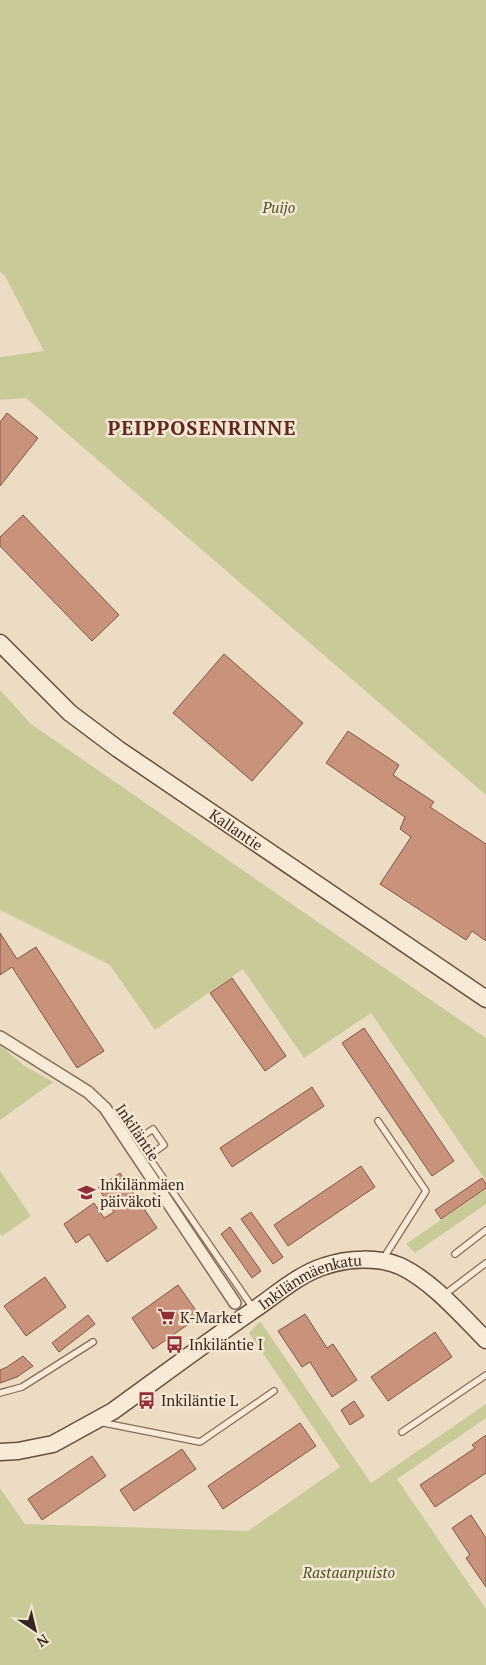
<svg xmlns="http://www.w3.org/2000/svg" width="486" height="1665" font-family="'PT Serif',serif">
	<style>
		.green { fill: #c9ca98 }
		.building { fill: #c9937b; stroke: #845542 }
		.lines { fill: none; stroke-linecap: round; stroke-linejoin: round }
		.lane-casing { stroke: #866d5b; stroke-width: 8 }
		.street-casing { stroke: #866d5b; stroke-width: 14 }
		.secondary-casing { stroke: #674f3e; stroke-width: 19 }
		.lane { stroke: #f7ead7; stroke-width: 5.5 }
		.street { stroke: #f7ead7; stroke-width: 11 }
		.secondary { stroke: #f7ead7; stroke-width: 16 }
		.labels { text-anchor: middle; dominant-baseline: central; stroke-width: 5; stroke-linejoin: round; paint-order: stroke }
		.park-label { font-size: 15px; font-style: italic; fill: #4b5226; stroke: #f4e7d3 }
		.street-label { font-size: 15px; fill: #36281e; stroke: #f4e7d3 }
		.poi-label { font-size: 15px; fill: #36281e; stroke: #f4e7d3; text-anchor: start }
		.district-label { font-size: 20px; font-weight: bold; letter-spacing: 1px; fill: #612720; stroke: #f4e7d3 }
	</style>
	<rect width="100%" height="100%" fill="#ecdcc4"/>
	<g class="green">
		<polygon points="0,0 486,0 486,795 26,398 0,400 0,357 44,351 5,276 0,272"/>
		<polygon points="0,690 31,724 486,1038 486,1181 371,1013 304,1058 243,969 155,1030 110,965 0,910"/>
		<polygon points="0,1045 23,1065 53,1082 0,1120"/>
		<polygon points="0,1171 31,1216 2,1236 0,1234"/>
		<polygon points="486,1189 486,1204 415,1253 406,1244"/>
		<polygon points="260,1321 371,1483 486,1404 486,1418 397,1479 486,1609 486,1665 0,1665 0,1488 25,1524 248,1531 340,1467 249,1333"/>
	</g>
	<g class="building">
		<polygon points="7,413 38,438 0,486 0,422"/>
		<polygon points="23,515 119,615 92,641 0,546 0,537"/>
		<polygon points="224,654 303,723 252,781 173,713"/>
		<polygon points="348,731 399,765 393,775 434,802 430,807 486,844 486,941 472,931 466,940 380,884 411,837 400,829 405,817 326,763"/>
		<polygon points="0,933 17,959 36,947 104,1051 77,1068 12,967 0,975"/>
		<polygon points="232,978 286,1056 265,1071 210,993"/>
		<polygon points="364,1028 454,1161 432,1176 342,1043"/>
		<polygon points="312,1087 324,1106 232,1167 220,1148"/>
		<polygon points="361,1166 375,1187 288,1246 274,1225"/>
		<polygon points="120,1173 157,1228 107,1262 89,1234 76,1243 64,1224 94,1203 104,1218 114,1212 98,1188"/>
		<polygon points="482,1178 486,1184 486,1188 441,1219 435,1210"/>
		<polygon points="251,1212 283,1257 273,1264 241,1219"/>
		<polygon points="230,1227 261,1271 252,1278 221,1234"/>
		<polygon points="45,1277 66,1307 26,1336 4,1306"/>
		<polygon points="178,1285 200,1316 153,1349 132,1318"/>
		<polygon points="305,1314 327,1348 333,1344 357,1380 332,1397 310,1362 302,1367 278,1331"/>
		<polygon points="88,1315 95,1324 59,1352 52,1343"/>
		<polygon points="435,1332 452,1357 388,1401 371,1377"/>
		<polygon points="23,1356 33,1366 17,1377 0,1383 0,1370 7,1367"/>
		<polygon points="354,1401 364,1416 350,1425 341,1410"/>
		<polygon points="300,1423 316,1446 223,1509 208,1486"/>
		<polygon points="486,1435 486,1473 435,1507 420,1485 475,1448 472,1445"/>
		<polygon points="182,1449 196,1469 134,1511 120,1490"/>
		<polygon points="92,1456 106,1476 42,1520 28,1499"/>
		<polygon points="471,1515 486,1538 486,1587 466,1558 470,1555 452,1528"/>
	</g>
	<g class="lines">
		<defs>
			<g id="lane">
				<polyline points="378,1121 426,1191 383,1259"/>
				<polyline points="149,1156 164,1145 153,1129 137,1140 253,1308"/>
				<polyline points="455,1254 486,1230"/>
				<polyline points="444,1295 486,1263"/>
				<polyline points="0,1393 22,1387 93,1342"/>
				<polyline points="99,1422 200,1442 274,1391"/>
				<polyline points="402,1432 486,1375"/>
			</g>
			<polyline id="street" points="0,1037 88,1092 105,1108 235,1303"/>
			<g id="secondary">
				<path id="s1" d="M0,643L70,713L118,749L486,999"/>
				<path id="s2" d="M0,1452L18,1451L53,1444L113,1411C160,1377 207,1342 255,1309C277,1294 299,1274 325,1266C348,1258 378,1257 400,1266C432,1281 461,1315 486,1340"/>
			</g>
		</defs>
		<use href="#lane" class="lane-casing"/>
		<use href="#street" class="street-casing"/>
		<use href="#secondary" class="secondary-casing"/>
		<use href="#lane" class="lane"/>
		<use href="#street" class="street"/>
		<use href="#secondary" class="secondary"/>
	</g>
	<defs>
		<symbol id="school-bare" viewBox="-9 -9 18 18"><path d="M0-5L7-2L0 1L-7-2ZM-4 1L0 2.5L4 1V4Q0 6-4 4Z" fill="#922e39" stroke="#f4e7d3" stroke-width="2.5" paint-order="stroke"/></symbol>
		<symbol id="supermarket-bare" viewBox="-9 -9 18 18"><path d="M-6-5.5h2.5l.6 2H6L4.5 2H-2.5L-4.4-4H-6ZM-1.5 3.2a1.3 1.3 0 1 0 .1 0ZM3 3.2a1.3 1.3 0 1 0 .1 0Z" fill="#922e39" stroke="#f4e7d3" stroke-width="2.5" paint-order="stroke"/></symbol>
		<symbol id="bus-bare" viewBox="-9 -9 18 18"><path d="M-5-6H5V4H4V6H2V4H-2V6H-4V4H-5ZM-3.5-4V0h7V-4ZM-3.5 1.2v1.5H-2V1.2ZM2 1.2v1.5H3.5V1.2Z" fill="#922e39" stroke="#f4e7d3" stroke-width="2.5" paint-order="stroke"/></symbol>
	</defs>
	<g fill-rule="evenodd">
		<use href="#school-bare" x="74" y="1180" width="25" height="25"/>
		<use href="#supermarket-bare" x="154" y="1304" width="25" height="25"/>
		<use href="#bus-bare" x="162" y="1332" width="25" height="25"/>
		<use href="#bus-bare" x="134" y="1388" width="25" height="25"/>
	</g>
	<g class="labels">
		<g class="park-label">
			<text x="279" y="207">Puijo</text>
			<text x="349" y="1572">Rastaanpuisto</text>
		</g>
		<g class="street-label">
			<text stroke="none"><textPath href="#s1" startOffset="302">Kallantie</textPath></text>
			<text transform="translate(138 1132) rotate(56)">Inkiläntie</text>
			<text stroke="none"><textPath href="#s2" startOffset="360">Inkilänmäenkatu</textPath></text>
		</g>
		<g class="poi-label">
			<text x="100" y="1184">Inkilänmäen<tspan x="100" dy="17">päiväkoti</tspan></text>
			<text x="180" y="1317">K-Market</text>
			<text x="189" y="1344">Inkiläntie I</text>
			<text x="161" y="1400">Inkiläntie L</text>
		</g>
		<g class="district-label">
			<text x="202" y="427">PEIPPOSENRINNE</text>
		</g>
	</g>
	<g transform="translate(35 1630) rotate(145)" stroke="#f4e7d3" stroke-width="4" paint-order="stroke">
	<path d="M0-4L9 19L0 12L-9 19Z" fill="#36281e"/>
	<text y="-8" font-size="14" font-weight="bold" text-anchor="middle" fill="#36281e">N</text>
	</g>
</svg>
